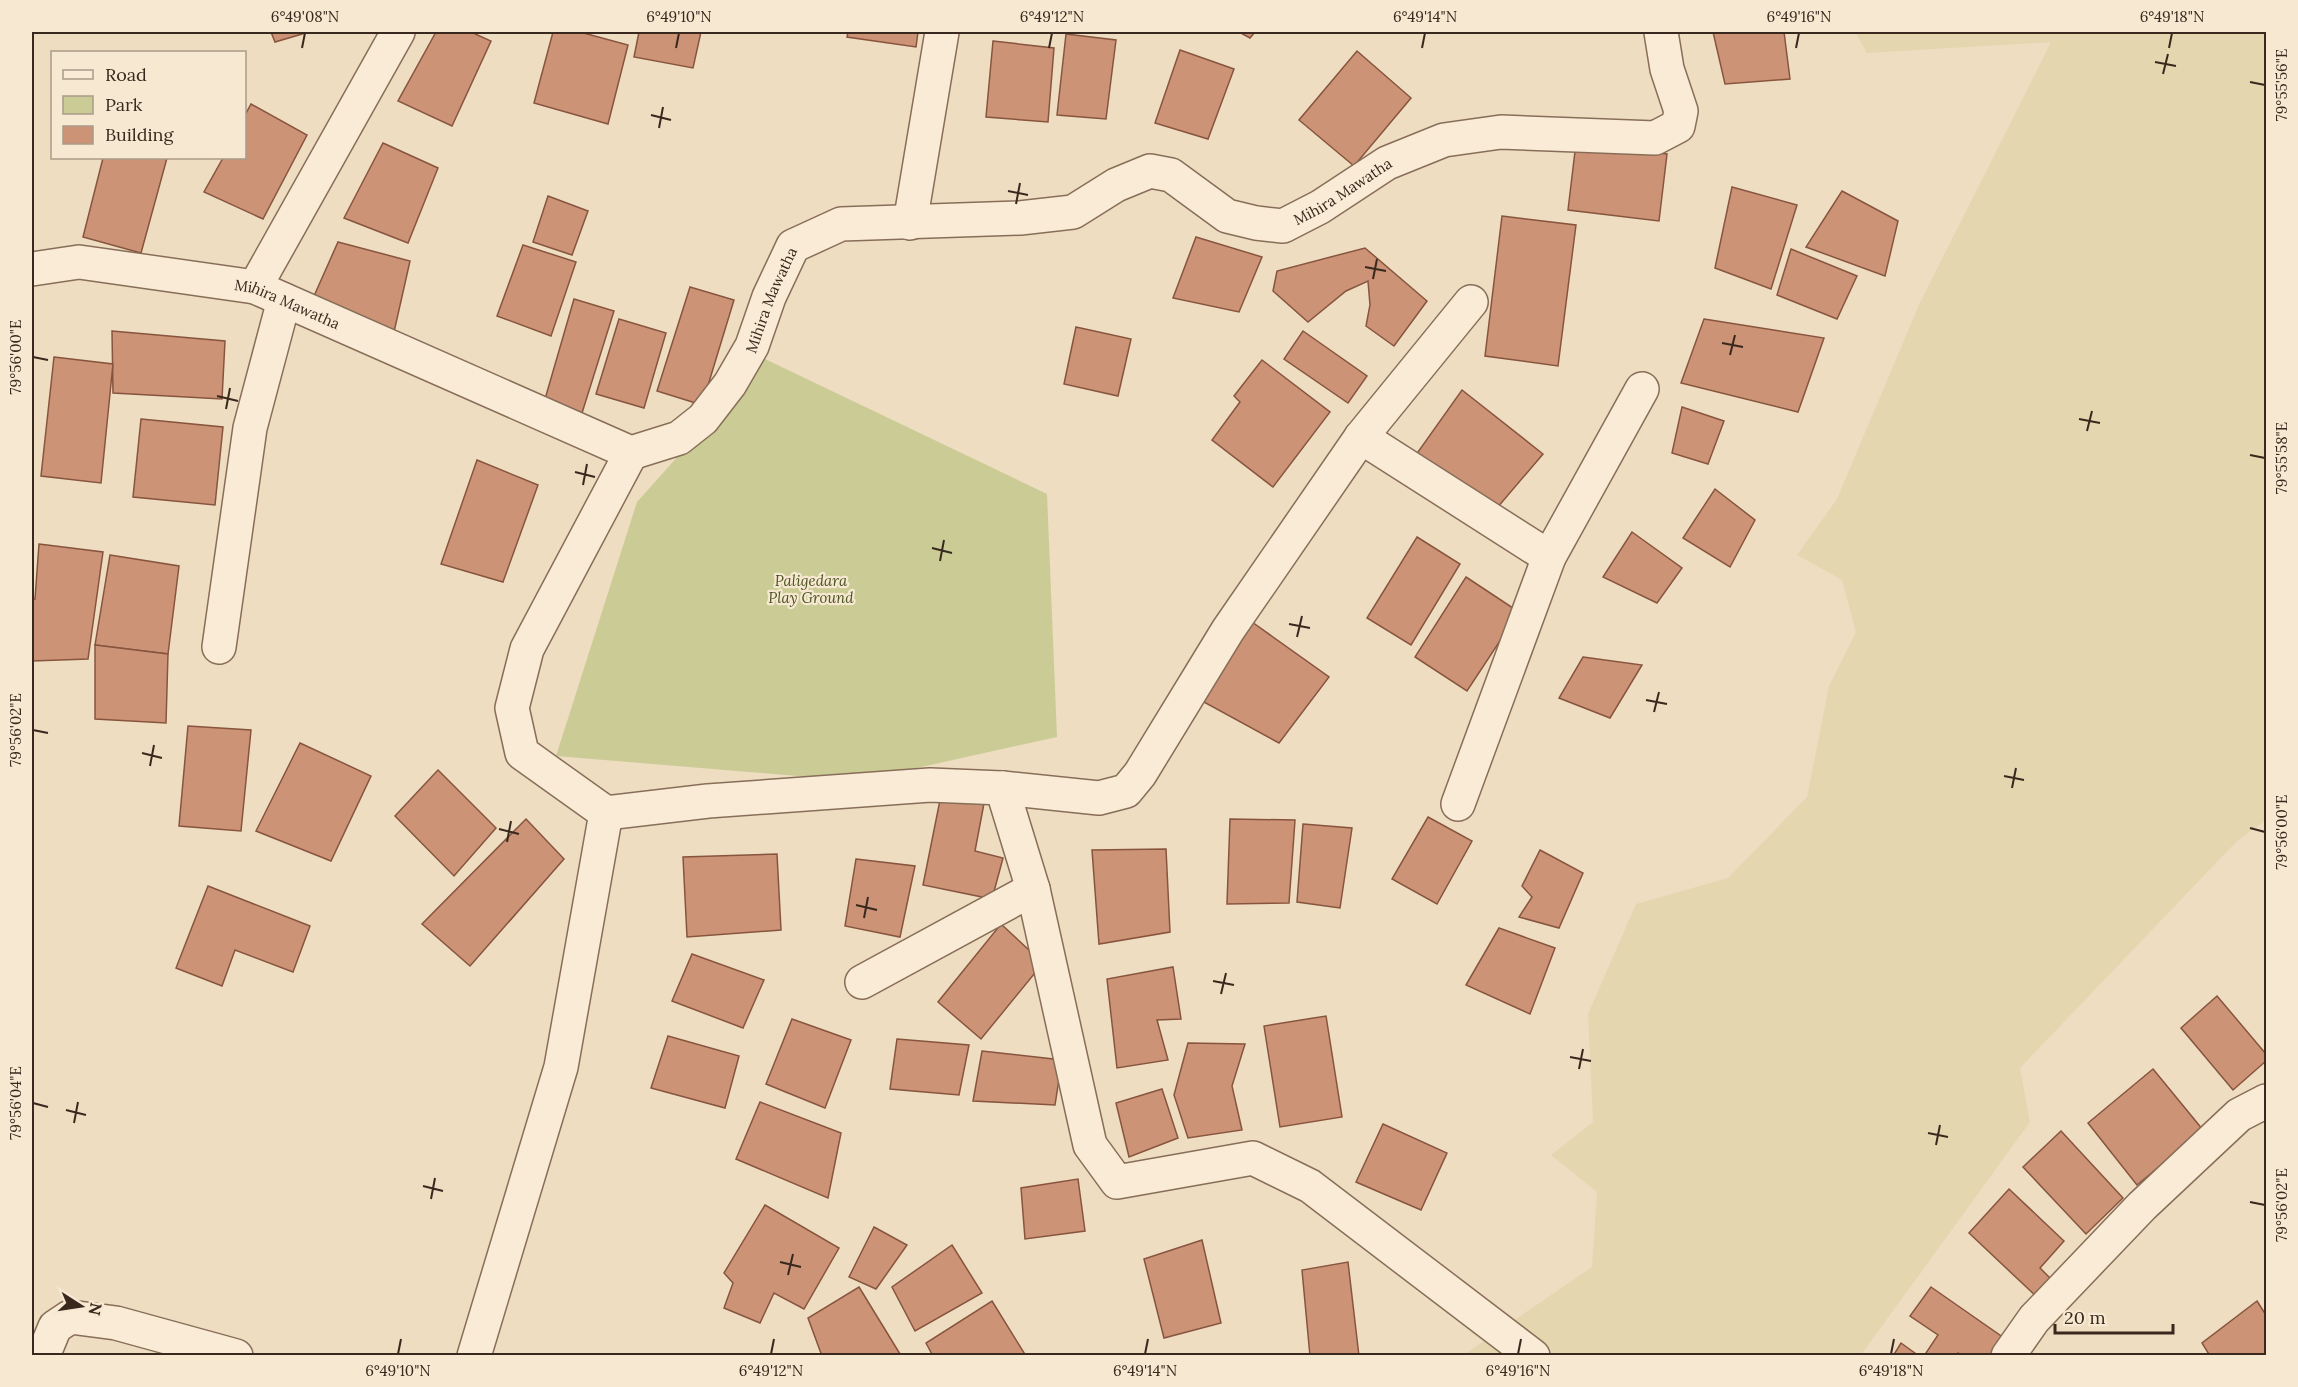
<svg xmlns="http://www.w3.org/2000/svg" width="2298" height="1387" font-family="Lora,serif">
	<style>
		.farmland { fill: #e4d7af }
		.green { fill: #cbcc95 }
		.building { fill: #cd9377; stroke: #87553e; stroke-width: 1.5 }
		.lines { fill: none; stroke-linecap: round; stroke-linejoin: round }
		.minor-casing { stroke: #886e59; stroke-width: 36 }
		.minor { stroke: #f9ebd5; stroke-width: 33 }
		.ticks { fill: none; stroke: #38281d; stroke-width: 2 }
		.labels { text-anchor: middle; dominant-baseline: central; stroke-width: 4.5; stroke-linejoin: round; paint-order: stroke }
		.street-label { font-size: 15px; fill: #38281d; stroke: #f6e8d1 }
		.park-label { font-size: 15px; font-style: italic; fill: #4c5423; stroke: #f6e8d1 }
		.neatline { fill: none; stroke: #38281d; stroke-width: 2 }
		.ticks-label { font-size: 15px; text-anchor: middle; fill: #38281d }
	</style>
	<rect width="100%" height="100%" fill="#eeddc1"/>
	<polygon class="farmland" points="1855,32 2266,32 2266,820 2237,841 2020,1068 2030,1122 1861,1355 1462,1356 1592,1267 1597,1192 1551,1155 1593,1122 1588,1014 1636,904 1728,878 1807,797 1829,686 1856,632 1842,580 1797,555 1837,499 1918,307 2051,42 1867,53"/>
	<polygon class="green" points="765,359 1047,494 1057,737 858,781 556,756 637,502"/>
	<g class="building">
		<polygon points="271,32 309,32 275,42"/>
		<polygon points="436,32 471,32 491,41 452,126 398,101"/>
		<polygon points="553,32 580,32 628,45 608,124 534,103"/>
		<polygon points="639,32 701,32 693,68 634,57"/>
		<polygon points="848,32 918,32 916,47 847,37"/>
		<polygon points="1239,32 1255,32 1250,38"/>
		<polygon points="1713,32 1784,32 1790,79 1725,84"/>
		<polygon points="1066,34 1116,40 1106,119 1057,115"/>
		<polygon points="993,41 1054,48 1048,122 986,117"/>
		<polygon points="1180,50 1234,69 1208,139 1155,123"/>
		<polygon points="1357,51 1411,98 1354,166 1299,120"/>
		<polygon points="251,104 307,135 263,219 204,192 223,158 244,158 244,117"/>
		<polygon points="383,143 438,168 408,243 344,218"/>
		<polygon points="1576,143 1667,154 1659,221 1568,210"/>
		<polygon points="103,158 167,158 141,253 83,237"/>
		<polygon points="1732,187 1797,205 1771,289 1715,268"/>
		<polygon points="1842,191 1898,221 1885,276 1806,247"/>
		<polygon points="548,196 588,211 572,255 533,242"/>
		<polygon points="1502,216 1576,225 1558,366 1485,356"/>
		<polygon points="1196,237 1262,257 1239,312 1173,298"/>
		<polygon points="338,242 410,261 394,332 310,305"/>
		<polygon points="523,245 576,262 551,336 497,316"/>
		<polygon points="1365,248 1427,301 1394,346 1366,326 1370,305 1368,281 1346,291 1308,322 1273,291 1277,271"/>
		<polygon points="1791,249 1857,276 1837,319 1777,295"/>
		<polygon points="690,287 734,300 702,405 657,391"/>
		<polygon points="574,299 614,311 582,413 545,399"/>
		<polygon points="619,319 666,333 644,408 596,394"/>
		<polygon points="1704,319 1824,338 1798,412 1681,383"/>
		<polygon points="1076,327 1131,339 1118,396 1064,384"/>
		<polygon points="112,331 225,341 222,399 113,393"/>
		<polygon points="1303,331 1367,376 1348,403 1284,359"/>
		<polygon points="54,357 113,364 101,483 41,476"/>
		<polygon points="1262,360 1330,412 1273,487 1212,440 1240,402 1234,396"/>
		<polygon points="1462,390 1543,454 1491,515 1413,459"/>
		<polygon points="1682,407 1724,421 1708,464 1672,453"/>
		<polygon points="141,419 223,427 215,505 133,497"/>
		<polygon points="477,460 538,485 503,582 441,564"/>
		<polygon points="1715,489 1755,520 1730,567 1683,538"/>
		<polygon points="1632,532 1682,568 1657,603 1603,577"/>
		<polygon points="1417,537 1460,564 1411,645 1367,618"/>
		<polygon points="39,544 103,552 88,659 32,661 32,599 35,599"/>
		<polygon points="110,555 179,566 168,654 95,645"/>
		<polygon points="1466,577 1519,612 1467,691 1415,657"/>
		<polygon points="1252,622 1329,677 1279,743 1202,701"/>
		<polygon points="95,645 168,654 166,723 95,719"/>
		<polygon points="1583,657 1642,665 1610,718 1559,698"/>
		<polygon points="188,726 251,730 241,831 179,826"/>
		<polygon points="300,743 371,776 331,861 256,831"/>
		<polygon points="438,770 496,828 454,876 395,816"/>
		<polygon points="942,790 985,798 975,851 1003,858 992,899 923,885"/>
		<polygon points="1428,817 1472,841 1437,904 1392,879"/>
		<polygon points="526,819 564,859 470,966 422,924"/>
		<polygon points="1230,819 1295,820 1289,903 1227,904"/>
		<polygon points="1303,824 1352,828 1340,908 1297,902"/>
		<polygon points="1166,849 1170,932 1099,944 1092,850"/>
		<polygon points="1540,850 1583,873 1559,928 1519,917 1532,897 1522,886"/>
		<polygon points="777,854 781,930 687,937 683,857"/>
		<polygon points="856,859 915,866 900,937 845,926"/>
		<polygon points="208,886 310,926 293,972 235,950 222,986 176,968"/>
		<polygon points="1001,924 1043,963 981,1039 938,1002"/>
		<polygon points="1499,928 1555,948 1530,1014 1466,985"/>
		<polygon points="692,954 764,980 743,1028 672,1001"/>
		<polygon points="1173,967 1181,1019 1157,1020 1168,1060 1117,1068 1107,979"/>
		<polygon points="2217,996 2266,1054 2266,1061 2233,1090 2181,1028"/>
		<polygon points="1326,1016 1342,1117 1280,1127 1264,1026"/>
		<polygon points="792,1019 851,1040 825,1108 766,1084"/>
		<polygon points="668,1036 739,1056 725,1108 651,1088"/>
		<polygon points="897,1039 969,1045 959,1095 890,1089"/>
		<polygon points="1188,1043 1245,1044 1232,1086 1242,1130 1188,1138 1174,1095"/>
		<polygon points="982,1051 1062,1060 1055,1105 973,1101"/>
		<polygon points="2153,1069 2203,1130 2137,1185 2088,1123"/>
		<polygon points="1162,1089 1178,1138 1129,1157 1116,1103"/>
		<polygon points="760,1102 841,1133 828,1198 736,1159"/>
		<polygon points="1383,1124 1447,1153 1421,1210 1356,1182"/>
		<polygon points="2061,1131 2123,1198 2086,1234 2023,1167"/>
		<polygon points="1078,1179 1085,1231 1025,1239 1021,1188"/>
		<polygon points="2009,1189 2064,1241 2040,1268 2055,1283 2040,1300 1969,1233"/>
		<polygon points="765,1205 839,1248 804,1309 774,1293 760,1323 724,1308 733,1283 724,1273"/>
		<polygon points="874,1227 907,1245 876,1289 849,1277"/>
		<polygon points="1202,1240 1221,1323 1164,1338 1144,1259"/>
		<polygon points="952,1245 982,1293 915,1331 892,1287"/>
		<polygon points="1348,1262 1359,1356 1310,1356 1302,1270"/>
		<polygon points="859,1287 900,1354 898,1356 822,1356 808,1318"/>
		<polygon points="1931,1287 2004,1338 1992,1356 1962,1356 1958,1353 1957,1356 1924,1356 1938,1335 1910,1316"/>
		<polygon points="992,1301 1026,1356 933,1356 926,1343"/>
		<polygon points="2257,1301 2266,1315 2266,1356 2210,1356 2202,1343"/>
		<polygon points="1901,1343 1919,1356 1893,1356"/>
	</g>
	<g class="lines">
		<defs>
			<g id="minor">
				<polyline points="910,223 942,32"/>
				<path id="s1" d="M32,269L79,262L255,287L631,453L679,438L703,419L730,384L752,346L769,297L793,246L841,224L1020,218L1073,212L1116,185L1150,171L1171,175L1227,216L1256,223L1283,226L1320,207L1387,163L1444,140L1501,132L1655,138L1678,126L1681,111L1667,69L1661,32"/>
				<polyline points="255,287 398,32"/>
				<polyline points="1361,437 1549,557 1458,804"/>
				<polyline points="631,453 527,649 512,708 522,753 606,813 708,801 930,785 1002,788 1099,798 1126,791 1140,774 1228,630 1361,437 1471,302"/>
				<polyline points="1549,557 1642,389"/>
				<polyline points="219,647 250,428 284,300"/>
				<polyline points="1002,788 1033,889 1090,1145 1117,1182 1253,1158 1310,1186 1533,1356"/>
				<polyline points="862,982 1033,889"/>
				<polyline points="43,1356 55,1327 70,1317 116,1323 236,1356"/>
				<polyline points="474,1356 561,1067 606,813"/>
				<polyline points="2008,1356 2034,1319 2142,1206 2239,1115 2266,1101"/>
			</g>
		</defs>
		<use href="#minor" class="minor-casing"/>
		<use href="#minor" class="minor"/>
	</g>
	<path class="ticks" d="M302,48L305,33M676,48L679,33M1049,48L1052,33M1422,48L1425,33M1796,48L1799,33M2169,48L2172,33M2155,62L2176,66M2163,74L2168,54M2250,82L2265,85M651,115L671,120M659,128L663,107M1008,191L1028,195M1016,204L1020,183M1365,267L1386,271M1373,279L1377,259M1722,343L1743,347M1730,355L1735,335M33,357L48,360M217,396L238,401M226,409L230,388M2079,419L2100,423M2087,431L2092,411M2250,455L2265,458M575,472L595,477M583,485L587,464M932,548L952,553M940,561L944,540M1289,624L1310,628M1297,637L1302,616M1646,700L1667,704M1654,712L1659,692M33,730L48,733M142,753L162,758M150,766L154,745M2004,776L2024,780M2012,788L2016,768M2250,828L2265,832M499,829L519,834M507,842L511,821M856,905L877,910M864,918L868,897M1213,981L1234,985M1221,994L1226,973M1570,1057L1591,1061M1579,1069L1583,1049M33,1103L48,1107M66,1110L86,1115M74,1123L78,1102M1928,1133L1948,1137M1936,1145L1940,1125M423,1186L443,1191M431,1199L435,1178M2250,1202L2265,1205M780,1262L801,1267M788,1275L793,1254M398,1354L401,1339M771,1354L774,1339M1145,1354L1148,1339M1518,1354L1521,1339M1891,1354L1894,1339"/>
	<g class="labels">
		<g class="street-label">
			<text stroke="none"><textPath href="#s1" startOffset="1503">Mihira Mawatha</textPath></text>
			<text stroke="none"><textPath href="#s1" startOffset="855">Mihira Mawatha</textPath></text>
			<text stroke="none"><textPath href="#s1" startOffset="261">Mihira Mawatha</textPath></text>
		</g>
		<g class="park-label">
			<text x="811" y="580">Paligedara<tspan x="811" dy="17">Play Ground</tspan></text>
		</g>
	</g>
	<rect width="2298" height="1387" fill="none" stroke="#f6e8d1" stroke-width="66"/>
	<rect x="51" y="51" width="195" height="108" fill="#f6e8d1" stroke="#aa9b89" stroke-width="1.5"/>
	<rect x="63" y="70" width="30" height="9" fill="#f9ebd5" stroke="#aa9b89" stroke-width="1.5"/>
	<text x="105" y="81" font-size="18" fill="#38281d">Road</text>
	<rect x="63" y="96" width="30" height="18" fill="#cbcc95" stroke="#aa9b89" stroke-width="1.5"/>
	<text x="105" y="111" font-size="18" fill="#38281d">Park</text>
	<rect x="63" y="126" width="30" height="18" fill="#cd9377" stroke="#aa9b89" stroke-width="1.5"/>
	<text x="105" y="141" font-size="18" fill="#38281d">Building</text>
	<g transform="translate(81 1306) rotate(102)" stroke="#f6e8d1" stroke-width="4.5" paint-order="stroke">
	<path d="M0-4.5L10 22L0 15L-10 22Z" fill="#38281d"/>
	<text y="-9" font-size="16" font-weight="bold" text-anchor="middle" fill="#38281d">N</text>
	</g>
	<path d="M2055 1324v9h118v-9" fill="none" stroke="#38281d" stroke-width="3"/>
	<text x="2064" y="1324" font-size="18" fill="#38281d" stroke="#f6e8d1" stroke-width="4.5" paint-order="stroke">20 m</text>
	<rect x="33" y="33" width="2232" height="1321" class="neatline"/>
	<g class="ticks-label">
		<text x="305" y="22">6°49'08"N</text>
		<text x="679" y="22">6°49'10"N</text>
		<text x="1052" y="22">6°49'12"N</text>
		<text x="1425" y="22">6°49'14"N</text>
		<text x="1799" y="22">6°49'16"N</text>
		<text x="2172" y="22">6°49'18"N</text>
		<text transform="translate(2282 85) rotate(-90)" y="5">79°55'56"E</text>
		<text transform="translate(16 357) rotate(-90)" y="5">79°56'00"E</text>
		<text transform="translate(2282 458) rotate(-90)" y="5">79°55'58"E</text>
		<text transform="translate(16 730) rotate(-90)" y="5">79°56'02"E</text>
		<text transform="translate(2282 832) rotate(-90)" y="5">79°56'00"E</text>
		<text transform="translate(16 1103) rotate(-90)" y="5">79°56'04"E</text>
		<text transform="translate(2282 1205) rotate(-90)" y="5">79°56'02"E</text>
		<text x="398" y="1376">6°49'10"N</text>
		<text x="771" y="1376">6°49'12"N</text>
		<text x="1145" y="1376">6°49'14"N</text>
		<text x="1518" y="1376">6°49'16"N</text>
		<text x="1891" y="1376">6°49'18"N</text>
	</g>
</svg>
